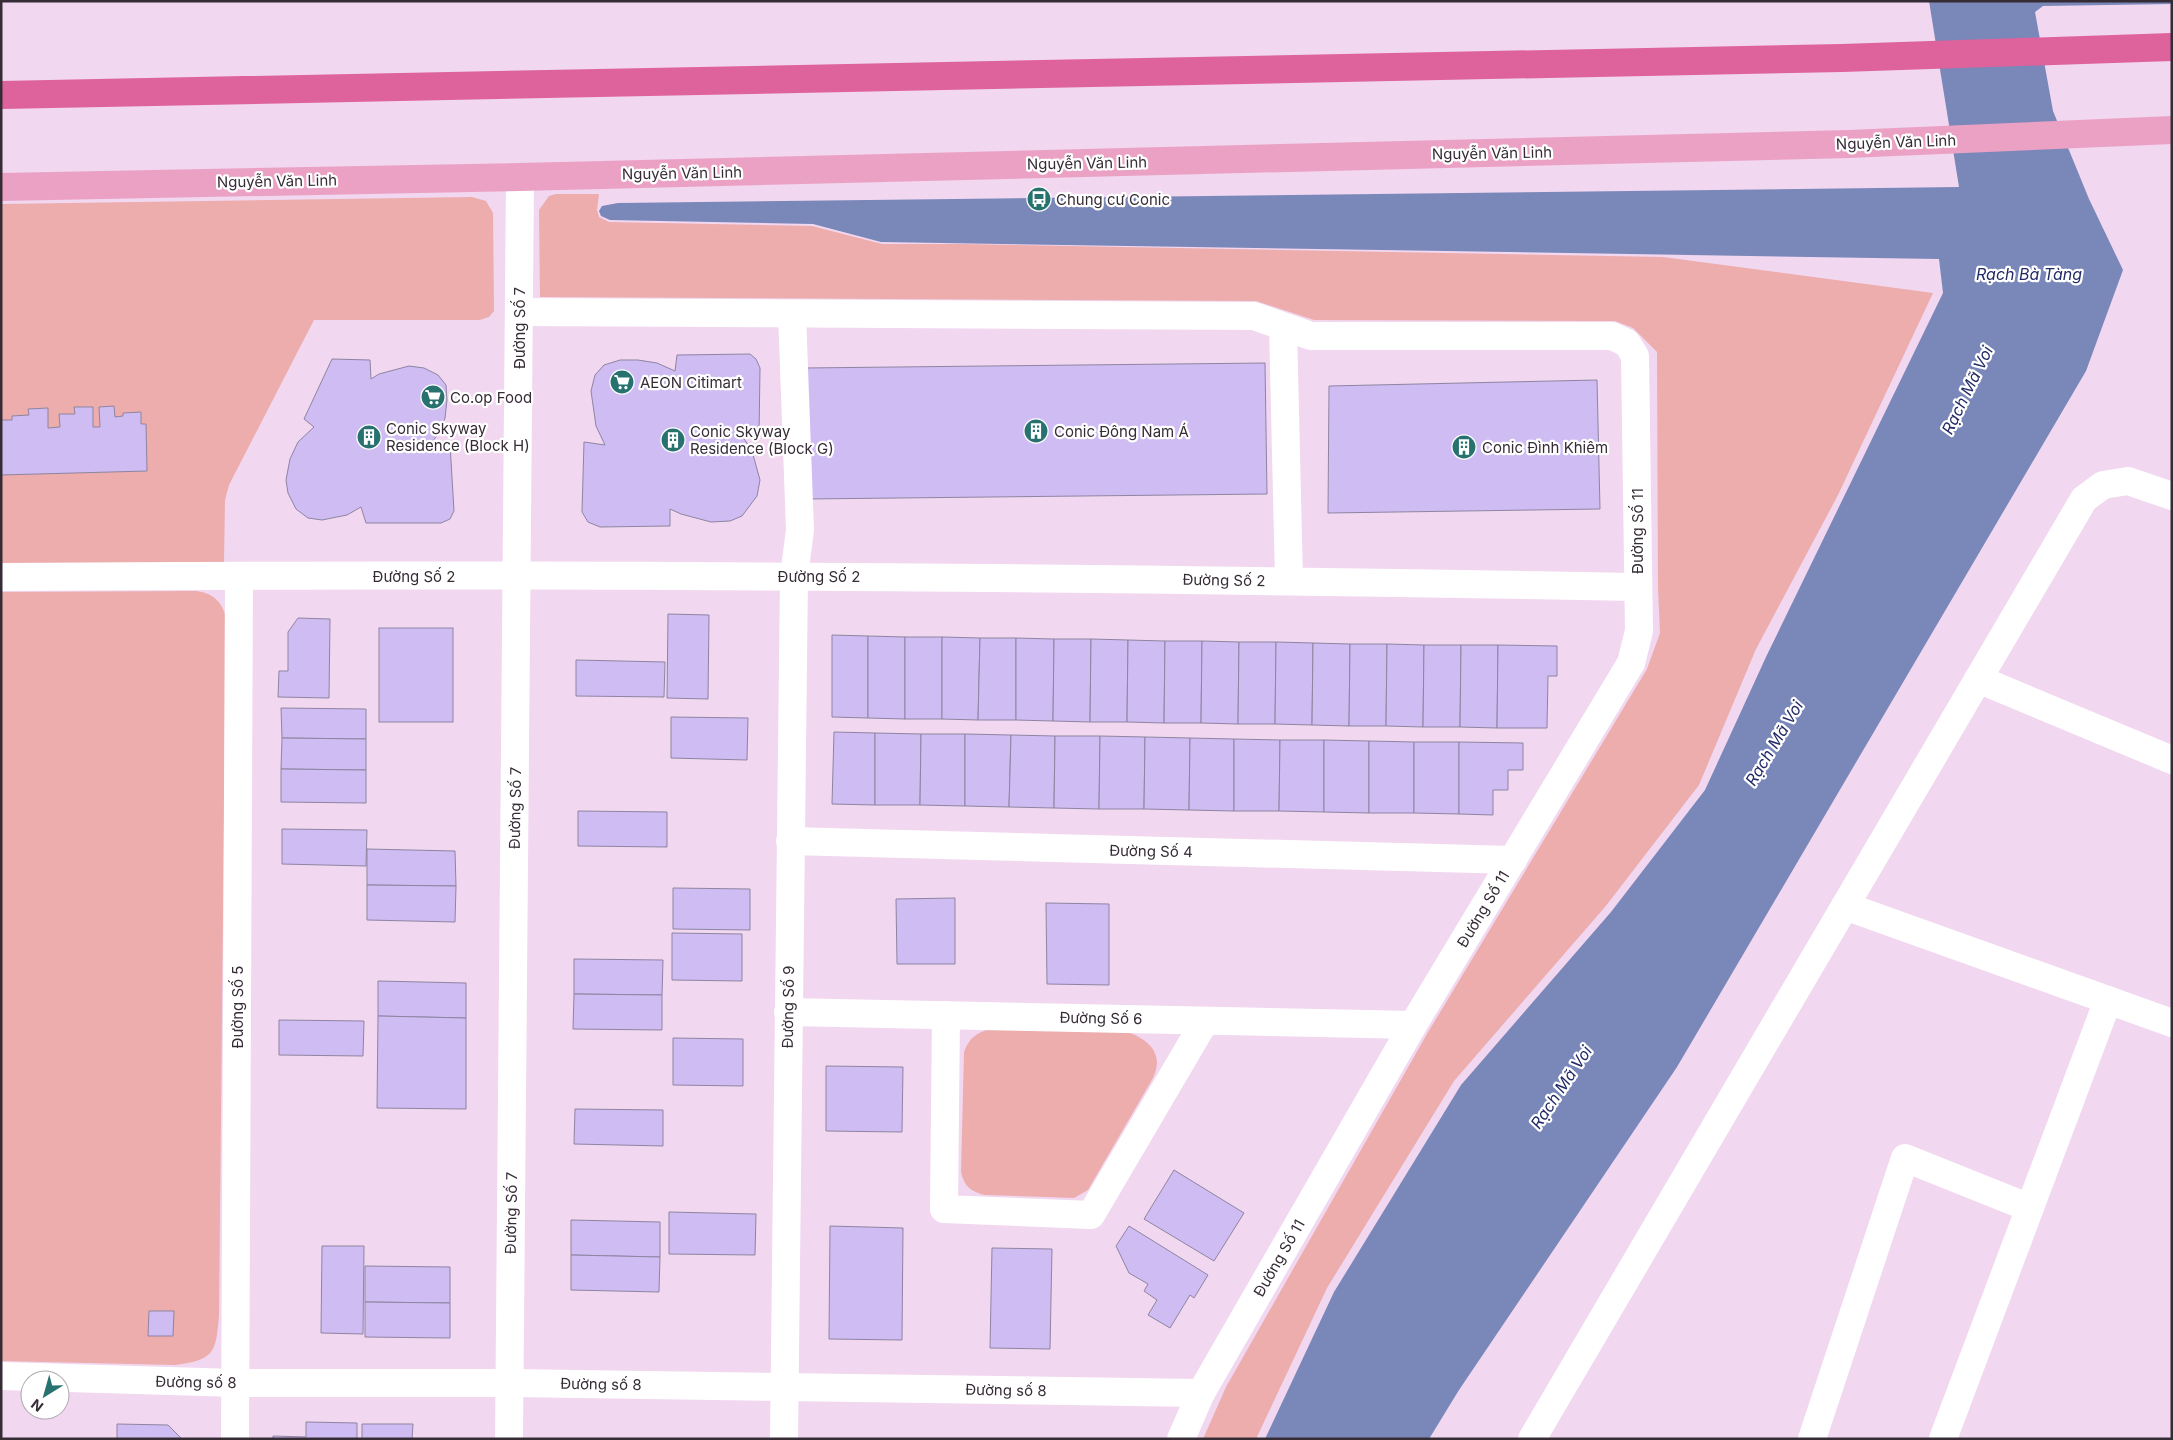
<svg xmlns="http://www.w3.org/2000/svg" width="2173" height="1440" font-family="Inter,sans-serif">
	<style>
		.green { fill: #ecadac }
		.water { fill: #7a87b9 }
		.building { fill: #cebcf3; stroke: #8e85a1 }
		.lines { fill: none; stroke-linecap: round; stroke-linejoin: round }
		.minor { stroke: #fff; stroke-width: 28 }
		.major { stroke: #eba1c4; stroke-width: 28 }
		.highway { stroke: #de629c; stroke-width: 28 }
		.labels { text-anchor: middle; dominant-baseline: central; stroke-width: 4.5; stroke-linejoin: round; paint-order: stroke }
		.street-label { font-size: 15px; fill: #362c36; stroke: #fff }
		.poi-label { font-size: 15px; fill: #362c36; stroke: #fff; text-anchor: start }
		.water-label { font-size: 16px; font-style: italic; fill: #212a67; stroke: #fff }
	</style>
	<rect width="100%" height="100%" fill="#f1d7f0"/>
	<g class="green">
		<polygon points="556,194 599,194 597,210 599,217 609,222 812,226 882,244 962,244 1663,257 1933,293 1838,495 1756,649 1699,785 1605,907 1454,1081 1327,1288 1256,1439 1203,1439 1226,1387 1427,1034 1647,669 1660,633 1658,587 1657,352 1633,328 1615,321 1314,320 1256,301 540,297 539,210 549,196"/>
		<polygon points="472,197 486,201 493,213 494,311 489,317 480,320 314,320 229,485 225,500 224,562 1,564 1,204"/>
		<path d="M196,591C213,593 221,601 226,617L219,1315C216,1353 214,1360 175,1365L1,1361V592Z"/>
		<path d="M991,1029L1125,1031C1148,1039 1165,1053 1153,1078L1092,1183L1088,1190L1074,1198L985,1195C971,1192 964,1186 961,1172L964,1052C969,1038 977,1032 991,1029Z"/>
	</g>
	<polygon class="water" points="1929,1 2172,1 2172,4 2043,6 2035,12 2053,111 2089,199 2123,270 2086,371 1677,1067 1459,1390 1429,1439 1265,1439 1334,1292 1461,1085 1611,912 1705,790 1766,657 1943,293 1939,259 881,242 813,224 610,220 601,216 599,211 602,206 618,203 1959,187"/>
	<g class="building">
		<polygon points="750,354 756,359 760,368 759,436 743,437 752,451 760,480 757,496 742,516 730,521 711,522 681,514 670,509 670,526 600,527 588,522 582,512 584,442 605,445 596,426 591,391 595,375 604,365 620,360 638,360 657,363 675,371 677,355"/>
		<polygon points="332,359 370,360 371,379 379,374 409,366 424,368 438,375 446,385 447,400 445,418 439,433 430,445 450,444 454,511 450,519 441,523 366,523 361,507 347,515 322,520 308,518 296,509 288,493 286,480 290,459 298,442 314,427 304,419"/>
		<polygon points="1265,363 1267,494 806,499 804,368"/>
		<polygon points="1597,380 1600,509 1328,513 1329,386"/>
		<polygon points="114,406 115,417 123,416 123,413 141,412 141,424 146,424 147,471 1,475 1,420 12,420 12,416 29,415 28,409 48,408 48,428 60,427 59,414 75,414 74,407 93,407 93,427 100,427 99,407"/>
		<polygon points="668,614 709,615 708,699 667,698"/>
		<polygon points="298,618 330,619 329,698 278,697 279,671 288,671 288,632"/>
		<rect x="379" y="628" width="74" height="94"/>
		<polygon points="832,635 868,636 868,718 832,717"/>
		<polygon points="868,636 905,637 905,719 868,718"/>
		<rect x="905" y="637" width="37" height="82"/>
		<polygon points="942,637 980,638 978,720 942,719"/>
		<polygon points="980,638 1016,638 1016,720 978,720"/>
		<polygon points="1016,638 1054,639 1053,721 1016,720"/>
		<polygon points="1054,639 1091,639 1090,722 1053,721"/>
		<polygon points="1091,639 1128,640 1127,722 1090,722"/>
		<polygon points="1128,640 1165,641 1164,723 1127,722"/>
		<polygon points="1165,641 1202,641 1201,723 1164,723"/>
		<polygon points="1202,641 1239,642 1238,724 1201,723"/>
		<polygon points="1239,642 1276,642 1275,724 1238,724"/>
		<polygon points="1276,642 1313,643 1312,725 1275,724"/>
		<polygon points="1313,643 1350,644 1349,726 1312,725"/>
		<polygon points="1350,644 1387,644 1386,726 1349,726"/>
		<polygon points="1387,644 1424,645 1423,727 1386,726"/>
		<polygon points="1424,645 1461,645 1460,727 1423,727"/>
		<polygon points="1461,645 1498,645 1497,728 1460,727"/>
		<polygon points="1498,645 1557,646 1557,676 1548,676 1547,728 1497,728"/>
		<polygon points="576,660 665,662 664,697 576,696"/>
		<polygon points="281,708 366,709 366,739 282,738"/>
		<polygon points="671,717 748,718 747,760 671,758"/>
		<polygon points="834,732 875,733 875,805 832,804"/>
		<polygon points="875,733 921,734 920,805 875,805"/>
		<polygon points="921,734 965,734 965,806 920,805"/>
		<polygon points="965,734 1011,735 1009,807 965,806"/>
		<polygon points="1011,735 1055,736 1054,808 1009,807"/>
		<polygon points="1055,736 1100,736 1099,809 1054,808"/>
		<polygon points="1100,736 1145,737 1144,809 1099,809"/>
		<polygon points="1145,737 1190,738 1189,810 1144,809"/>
		<polygon points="282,738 366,739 366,770 281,769"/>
		<polygon points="1190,738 1234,739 1234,811 1189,810"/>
		<polygon points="1234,739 1280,740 1279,811 1234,811"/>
		<polygon points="1280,740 1324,740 1324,812 1279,811"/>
		<polygon points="1324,740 1369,741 1369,813 1324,812"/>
		<polygon points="1369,741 1414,742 1414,813 1369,813"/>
		<polygon points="1414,742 1459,742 1459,814 1414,813"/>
		<polygon points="1459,742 1523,743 1523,770 1508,770 1508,790 1493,790 1493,815 1459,814"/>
		<polygon points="281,769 366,770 366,803 281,802"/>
		<polygon points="578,811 667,812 667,847 578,846"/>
		<polygon points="282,829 367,830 366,866 282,864"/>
		<polygon points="367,849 455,851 456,886 367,885"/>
		<polygon points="367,885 456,886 455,922 367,920"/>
		<polygon points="673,888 750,889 750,930 673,929"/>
		<polygon points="955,898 955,964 897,964 896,899"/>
		<polygon points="1046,903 1109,904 1109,985 1047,984"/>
		<polygon points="672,933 742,934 742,981 672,980"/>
		<polygon points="574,959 663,960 662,995 574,994"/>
		<polygon points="378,981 466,983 466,1018 378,1016"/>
		<polygon points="574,994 662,995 662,1030 573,1029"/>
		<polygon points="378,1016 466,1018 466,1109 377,1108"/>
		<polygon points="279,1020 364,1021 363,1056 279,1055"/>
		<polygon points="673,1038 743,1039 743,1086 673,1085"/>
		<polygon points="826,1066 903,1067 902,1132 826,1131"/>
		<polygon points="575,1109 663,1110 663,1146 574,1144"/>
		<polygon points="1174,1170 1244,1213 1214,1261 1144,1219"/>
		<polygon points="669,1212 756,1214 755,1255 669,1254"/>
		<polygon points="571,1220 660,1222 660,1257 571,1255"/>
		<polygon points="830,1226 903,1228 902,1340 829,1339"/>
		<polygon points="1129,1226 1208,1275 1194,1298 1190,1295 1170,1328 1148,1315 1157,1300 1144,1291 1148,1284 1129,1273 1116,1246"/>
		<polygon points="322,1246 364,1246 363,1334 321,1333"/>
		<polygon points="992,1248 1052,1249 1050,1349 990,1348"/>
		<polygon points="571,1255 660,1257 659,1292 571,1290"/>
		<polygon points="365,1266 450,1267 450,1303 365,1302"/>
		<polygon points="365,1302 450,1303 450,1338 365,1337"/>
		<polygon points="149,1311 174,1311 173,1336 148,1336"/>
		<polygon points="306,1422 357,1423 357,1439 273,1439 273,1436 306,1437"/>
		<polygon points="117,1424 168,1425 182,1439 117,1439"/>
		<polygon points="362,1424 413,1424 412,1439 362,1439"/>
	</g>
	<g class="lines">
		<g class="minor">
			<polyline points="520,312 1254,316 1311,336 1612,336 1627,343 1635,356 1639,631 1631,663 1413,1025 1201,1393 1181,1439"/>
			<polyline points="1283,327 1289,581"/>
			<path d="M1,577C547,573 1092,577 1637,587"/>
			<polyline points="1978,679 2172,760"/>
			<polyline points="790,841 1513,860"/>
			<polyline points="1845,906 2172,1023"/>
			<polyline points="788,1012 1413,1025"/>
			<polyline points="946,1015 944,1209 1091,1215 1205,1021"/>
			<polyline points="1,1376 236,1383 510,1383 1201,1393"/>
			<polyline points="235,1439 239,576"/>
			<polyline points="509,1439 520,177"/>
			<polyline points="784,1439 794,576 800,530 792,314"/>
			<polyline points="1532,1439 2084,499 2103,485 2128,481 2172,496"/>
			<polyline points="1812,1439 1905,1158 2030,1208"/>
			<polyline points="1943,1439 2108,1000"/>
		</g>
		<polyline class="major" points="1,187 520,177 1849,144 2172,130"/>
		<polyline class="highway" points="1,95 1842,58 2172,47"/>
	</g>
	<defs>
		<symbol id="bus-disc" viewBox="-11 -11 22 22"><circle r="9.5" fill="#27716f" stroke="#fff"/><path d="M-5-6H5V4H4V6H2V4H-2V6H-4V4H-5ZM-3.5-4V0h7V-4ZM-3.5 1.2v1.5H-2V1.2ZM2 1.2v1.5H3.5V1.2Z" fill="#fff"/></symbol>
		<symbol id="supermarket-disc" viewBox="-11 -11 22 22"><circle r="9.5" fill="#27716f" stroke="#fff"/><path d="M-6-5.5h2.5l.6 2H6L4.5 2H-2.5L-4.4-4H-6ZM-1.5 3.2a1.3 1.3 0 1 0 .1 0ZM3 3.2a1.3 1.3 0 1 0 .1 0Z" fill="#fff"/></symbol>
		<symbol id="building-disc" viewBox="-11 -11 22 22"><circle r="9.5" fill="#27716f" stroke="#fff"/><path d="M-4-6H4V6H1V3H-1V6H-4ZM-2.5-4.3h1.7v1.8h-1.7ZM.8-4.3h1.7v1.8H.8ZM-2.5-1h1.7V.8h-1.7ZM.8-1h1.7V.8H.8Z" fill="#fff"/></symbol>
	</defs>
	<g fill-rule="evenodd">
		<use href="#bus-disc" x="1025" y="185" width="28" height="28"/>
		<use href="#supermarket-disc" x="608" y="368" width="28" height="28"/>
		<use href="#supermarket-disc" x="419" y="383" width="28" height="28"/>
		<use href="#building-disc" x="1022" y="417" width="28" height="28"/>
		<use href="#building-disc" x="355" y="423" width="28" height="28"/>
		<use href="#building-disc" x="659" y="426" width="28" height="28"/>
		<use href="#building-disc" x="1450" y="433" width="28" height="28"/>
	</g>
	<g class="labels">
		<g class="street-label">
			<text transform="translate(1896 142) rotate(-2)">Nguyễn Văn Linh</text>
			<text transform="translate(1492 153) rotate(-1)">Nguyễn Văn Linh</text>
			<text transform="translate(1087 163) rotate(-1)">Nguyễn Văn Linh</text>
			<text transform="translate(682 173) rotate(-1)">Nguyễn Văn Linh</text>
			<text transform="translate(277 181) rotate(-1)">Nguyễn Văn Linh</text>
			<text transform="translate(519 328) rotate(-90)">Đường Số 7</text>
			<text transform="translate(1637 531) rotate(-90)">Đường Số 11</text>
			<text x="414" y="576">Đường Số 2</text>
			<text x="819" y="576">Đường Số 2</text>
			<text transform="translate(1224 580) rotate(1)">Đường Số 2</text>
			<text transform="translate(515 808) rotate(-89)">Đường Số 7</text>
			<text transform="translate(1151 851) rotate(1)">Đường Số 4</text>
			<text transform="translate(1483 909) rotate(-59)">Đường Số 11</text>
			<text transform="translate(237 1007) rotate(-90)">Đường Số 5</text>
			<text transform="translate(788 1007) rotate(-89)">Đường Số 9</text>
			<text transform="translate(1101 1018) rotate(1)">Đường Số 6</text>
			<text transform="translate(511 1213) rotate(-89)">Đường Số 7</text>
			<text transform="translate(1279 1258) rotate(-60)">Đường Số 11</text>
			<text transform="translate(196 1382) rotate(1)">Đường số 8</text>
			<text transform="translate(601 1384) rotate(1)">Đường số 8</text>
			<text transform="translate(1006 1390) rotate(1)">Đường số 8</text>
		</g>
		<g class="poi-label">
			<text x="1056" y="199">Chung cư Conic</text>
			<text x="640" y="382">AEON Citimart</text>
			<text x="450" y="397">Co.op Food</text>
			<text x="386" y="428">Conic Skyway<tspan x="386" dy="17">Residence (Block H)</tspan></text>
			<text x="690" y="431">Conic Skyway<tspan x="690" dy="17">Residence (Block G)</tspan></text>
			<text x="1054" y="431">Conic Đông Nam Á</text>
			<text x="1482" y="447">Conic Đình Khiêm</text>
		</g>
		<g class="water-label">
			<text x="2029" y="274">Rạch Bà Tàng</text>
			<text transform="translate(1967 390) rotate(-64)">Rạch Mã Voi</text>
			<text transform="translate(1774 743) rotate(-59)">Rạch Mã Voi</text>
			<text transform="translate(1561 1087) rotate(-56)">Rạch Mã Voi</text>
		</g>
	</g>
	<rect width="2173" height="1440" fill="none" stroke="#362c36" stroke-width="5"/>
	<g transform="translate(45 1395) rotate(217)"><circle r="24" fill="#ffffff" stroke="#afabaf"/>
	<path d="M0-4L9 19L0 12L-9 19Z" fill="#27716f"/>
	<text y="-8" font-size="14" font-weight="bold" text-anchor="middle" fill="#362c36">N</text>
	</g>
</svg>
